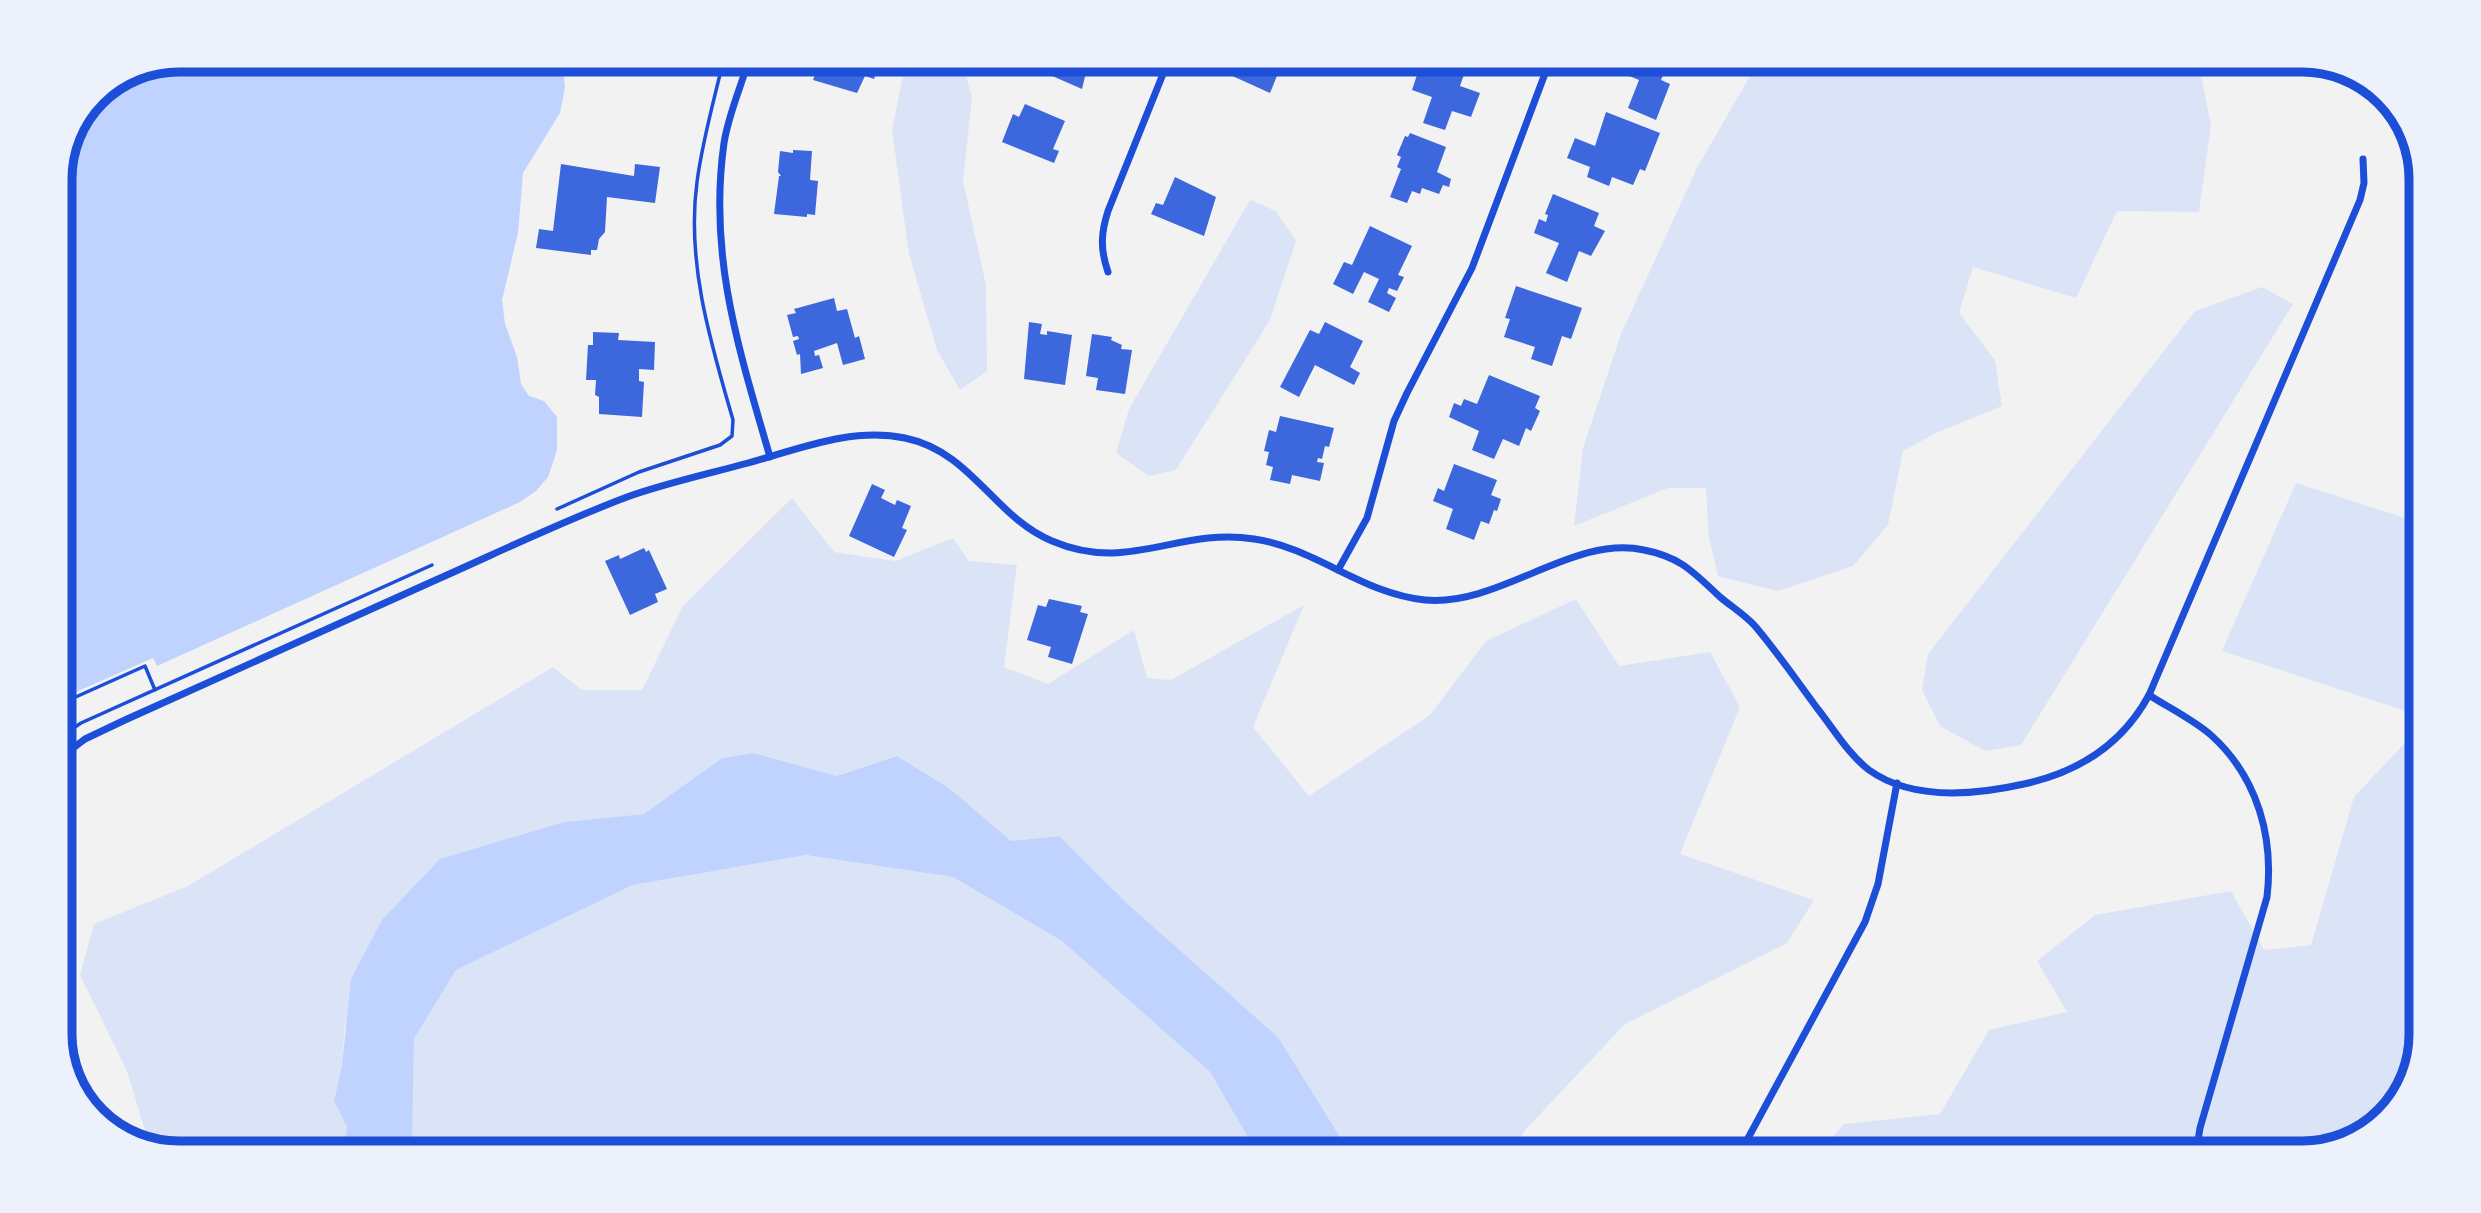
<svg xmlns="http://www.w3.org/2000/svg" width="2481" height="1213" font-family="'Public Sans',sans-serif">
	<style>
		.green { fill: #dbe4f7 }
		.water { fill: #bfd3fe }
		.building { fill: #3d67dc }
		.lines { fill: none; stroke-linecap: round; stroke-linejoin: round }
		.path { stroke: #1d4ed8; stroke-width: 3.5 }
		.minor { stroke: #1d4ed8; stroke-width: 7 }
		.rim { fill: none; stroke: #1d4ed8; stroke-width: 9 }
	</style>
	<rect width="100%" height="100%" fill="#f2f2f2"/>
	<g class="green">
		<polygon points="2198,60 2211,125 2199,212 2117,211 2076,298 1973,267 1959,313 1995,360 2002,406 1936,433 1903,451 1888,525 1853,566 1778,591 1718,576 1709,538 1706,488 1668,488 1574,526 1583,448 1621,334 1697,168 1758,62"/>
		<polygon points="905,65 963,65 972,98 963,181 986,285 987,371 960,390 937,350 909,254 892,130"/>
		<polygon points="1250,200 1276,211 1296,241 1270,320 1176,470 1149,476 1116,453 1129,409"/>
		<polygon points="2262,287 2293,304 2021,745 1985,751 1940,726 1922,690 1928,654 2195,311"/>
		<polygon points="2296,483 2421,523 2421,716 2222,651"/>
		<polygon points="792,498 834,552 895,561 953,538 969,561 1017,565 1004,667 1048,684 1134,630 1147,678 1171,680 1304,605 1253,727 1309,796 1430,715 1486,641 1576,599 1619,666 1710,652 1740,707 1680,854 1814,900 1787,943 1625,1024 1526,1129 1511,1153 1350,1153 1278,1037 1131,907 1059,836 1011,841 949,788 897,756 837,776 755,753 722,758 645,814 564,822 345,1023 342,1065 334,1101 347,1127 343,1153 179,1153 150,1147 127,1071 80,975 94,924 188,886 553,667 582,690 642,690 683,606"/>
		<polygon points="2421,726 2421,1034 2409,1087 2368,1134 2303,1153 1818,1153 1844,1124 1940,1114 1989,1030 2067,1012 2037,961 2095,915 2231,891 2264,950 2311,945 2354,797"/>
		<polygon points="806,855 953,877 1062,941 1210,1072 1257,1153 412,1153 414,1039 456,970 633,885"/>
	</g>
	<g class="water">
		<polygon points="563,67 565,87 560,113 523,173 518,233 502,300 505,324 517,357 521,384 529,396 544,401 557,417 557,450 548,477 536,491 520,502 157,666 153,658 60,699 60,171 95,94 133,68"/>
		<polygon points="754,753 837,776 897,756 949,788 1011,841 1059,836 1131,907 1278,1037 1350,1153 1257,1153 1210,1072 1062,941 953,877 806,855 633,885 456,970 414,1039 412,1153 343,1153 347,1127 334,1101 342,1065 351,979 382,920 440,859 564,822 644,814 722,758"/>
	</g>
	<g class="building">
		<polygon points="1612,62 1669,62 1661,80 1670,84 1656,120 1628,108 1639,80 1610,68"/>
		<polygon points="1421,63 1468,63 1460,86 1480,93 1471,117 1452,111 1445,130 1423,123 1432,97 1412,90"/>
		<polygon points="1088,64 1082,89 1027,65"/>
		<polygon points="1206,64 1277,64 1281,66 1270,93"/>
		<polygon points="879,65 874,79 865,76 857,93 813,80 817,70 807,66"/>
		<polygon points="1025,104 1065,121 1053,149 1059,151 1054,163 1002,142 1013,114 1019,117"/>
		<polygon points="1606,112 1660,133 1645,171 1640,169 1633,185 1612,177 1609,186 1587,177 1590,167 1567,158 1575,138 1595,146"/>
		<polygon points="1410,133 1446,147 1437,172 1451,179 1449,187 1443,185 1439,194 1422,188 1420,194 1412,191 1407,203 1390,197 1401,169 1397,167 1401,157 1397,155 1405,136 1408,137"/>
		<polygon points="793,150 812,151 810,180 818,181 815,215 807,214 807,217 774,214 779,176 781,176 778,172 780,151 793,153"/>
		<polygon points="561,164 634,176 635,164 660,167 655,203 607,197 605,232 599,239 597,250 591,250 591,255 536,248 539,229 553,231"/>
		<polygon points="1175,177 1216,197 1204,236 1151,214 1156,203 1163,205"/>
		<polygon points="1553,194 1599,213 1594,226 1605,231 1591,256 1579,251 1567,282 1546,273 1559,243 1534,233 1539,219 1546,222 1548,215 1545,214"/>
		<polygon points="1370,226 1412,246 1398,275 1404,277 1397,291 1389,288 1387,293 1396,298 1389,312 1368,302 1379,279 1364,272 1353,294 1333,284 1344,262 1352,265"/>
		<polygon points="1516,286 1582,308 1571,339 1562,336 1552,366 1531,359 1535,347 1504,337 1510,319 1505,318"/>
		<polygon points="834,298 837,311 847,309 855,338 859,336 865,359 843,365 837,343 814,351 815,356 819,355 823,368 801,374 800,354 797,355 793,341 799,339 798,336 793,337 787,315 796,313 794,309"/>
		<polygon points="1029,322 1042,324 1040,334 1047,335 1047,331 1072,335 1065,385 1024,379"/>
		<polygon points="1325,322 1363,341 1350,367 1360,373 1354,385 1315,365 1299,397 1280,387 1310,330 1319,334"/>
		<polygon points="593,332 619,333 618,340 655,342 654,370 639,369 639,381 644,382 642,417 599,414 599,397 595,395 596,380 586,380 588,345 593,345"/>
		<polygon points="1092,334 1112,337 1111,340 1122,345 1121,349 1132,350 1125,394 1096,390 1098,378 1086,376"/>
		<polygon points="1489,375 1540,396 1535,408 1540,411 1531,431 1526,428 1519,446 1503,439 1494,459 1472,450 1479,431 1449,417 1454,403 1461,406 1464,399 1477,404"/>
		<polygon points="1280,416 1334,428 1329,447 1325,446 1322,459 1318,458 1317,462 1324,463 1320,481 1292,475 1290,484 1270,480 1273,467 1266,465 1269,452 1264,451 1269,430 1276,432"/>
		<polygon points="1454,464 1497,480 1491,495 1501,499 1497,511 1494,510 1489,524 1481,521 1474,540 1446,529 1453,509 1433,501 1438,488 1444,491"/>
		<polygon points="872,484 885,490 881,498 895,505 897,500 911,506 902,528 907,530 894,557 849,536"/>
		<polygon points="644,548 646,552 649,550 667,589 655,594 658,602 630,615 605,561 619,555 620,559"/>
		<polygon points="1049,599 1082,606 1080,612 1088,614 1072,664 1048,657 1051,647 1027,640 1038,605 1046,607"/>
	</g>
	<g class="lines">
		<g class="path">
			<path d="M557,509L639,472L720,445L732,436L733,420C711,344 686,263 697,182C702,143 713,104 722,66"/>
			<polyline points="60,704 145,666 155,690"/>
			<polyline points="60,737 81,723 432,565"/>
		</g>
		<g class="minor">
			<path d="M747,66C739,91 728,117 724,143C708,256 739,350 770,457"/>
			<path d="M1108,272C1100,249 1101,233 1108,211L1167,64"/>
			<polyline points="1338,570 1367,518 1394,421 1407,393 1472,268 1549,63"/>
			<path d="M2149,695C2169,708 2194,720 2212,736C2258,778 2274,838 2267,897L2200,1128L2196,1153"/>
			<path d="M60,758L85,739L125,720C230,673 334,626 438,579C501,551 563,521 627,497C666,483 708,474 748,463C799,449 851,427 905,438C972,452 993,516 1052,541C1129,574 1178,527 1254,539C1316,548 1362,594 1425,600C1500,607 1573,534 1644,550C1681,557 1694,573 1720,597C1732,607 1745,615 1755,626C1777,652 1797,681 1817,708C1833,728 1848,754 1869,770C1912,801 1975,795 2024,784C2079,772 2122,745 2149,695L2360,200L2364,183L2363,159"/>
			<polyline points="1740,1153 1865,922 1878,884 1897,783"/>
		</g>
	</g>
	<path d="M0 0H2481V1213H0ZM179 72H2302A107 107 0 0 1 2409 179V1034A107 107 0 0 1 2302 1141H179A107 107 0 0 1 72 1034V179A107 107 0 0 1 179 72Z" fill="#edf1fc" fill-rule="evenodd"/>
	<path class="rim" d="M179 72H2302A107 107 0 0 1 2409 179V1034A107 107 0 0 1 2302 1141H179A107 107 0 0 1 72 1034V179A107 107 0 0 1 179 72Z"/>
</svg>
